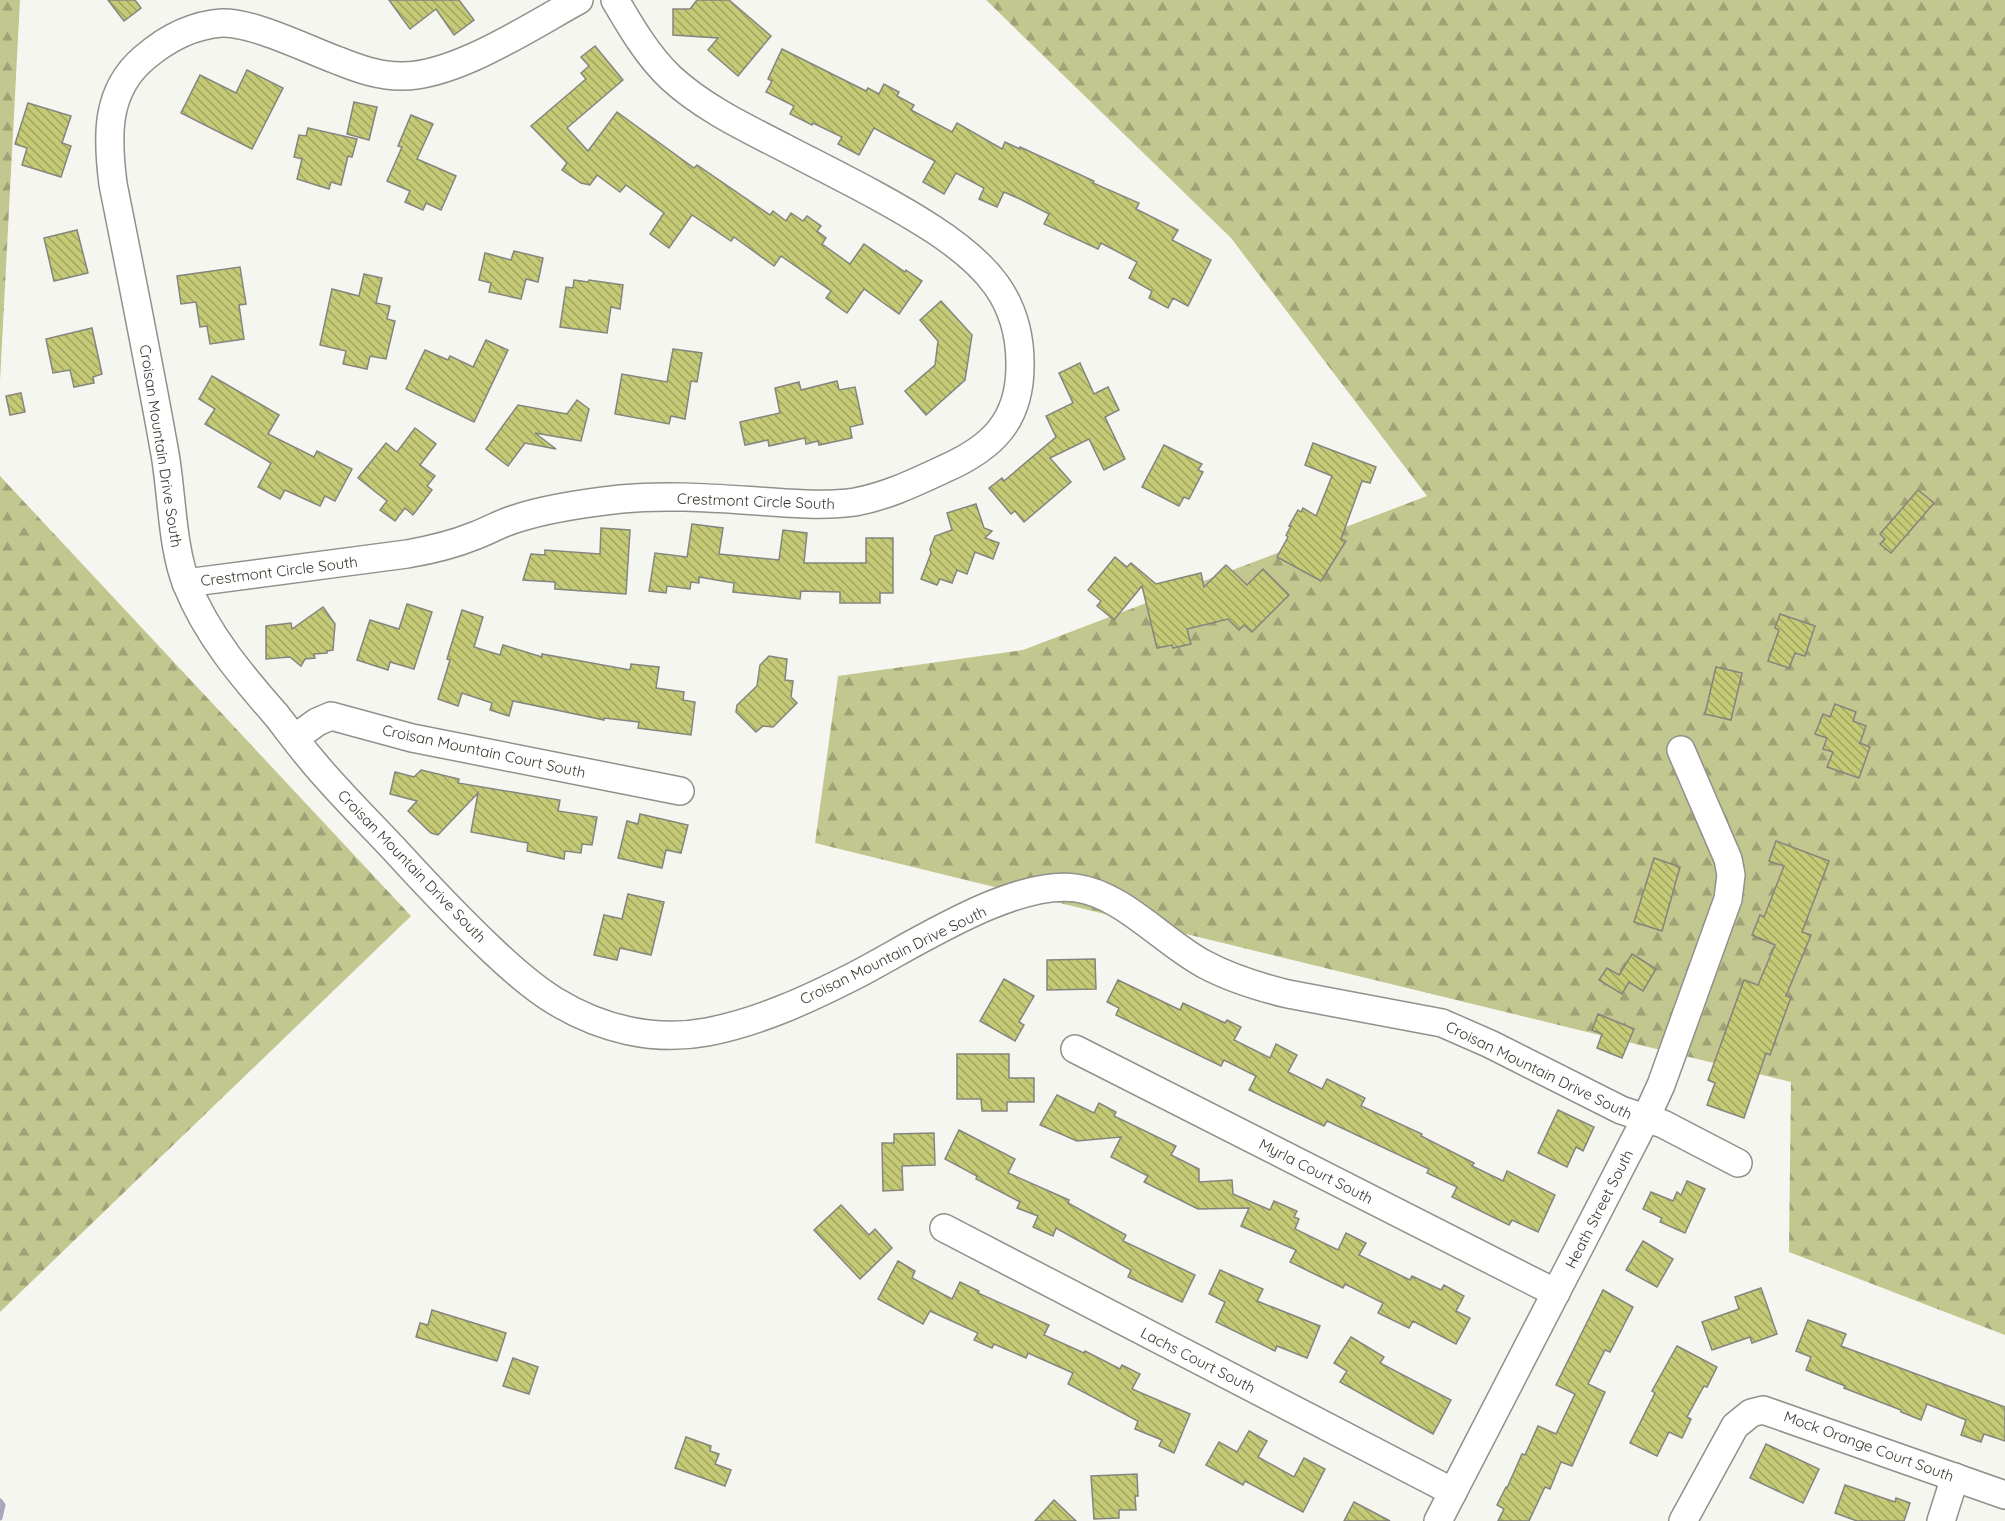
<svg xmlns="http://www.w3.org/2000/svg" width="2005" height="1521" font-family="Quicksand,sans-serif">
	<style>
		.forest { fill: url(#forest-firs) }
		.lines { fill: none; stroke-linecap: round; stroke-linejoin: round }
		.stream { stroke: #a7a6bc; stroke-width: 5 }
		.building { fill: url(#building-back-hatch); stroke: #85857f; stroke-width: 1.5 }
		.minor-casing { stroke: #90918b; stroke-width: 30 }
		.minor { stroke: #fff; stroke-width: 27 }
		.labels { text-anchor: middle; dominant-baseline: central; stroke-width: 4.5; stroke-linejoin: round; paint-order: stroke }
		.street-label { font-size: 15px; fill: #353532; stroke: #fffffe }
	</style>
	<defs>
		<pattern id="forest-firs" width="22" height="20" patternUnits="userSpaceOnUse" patternTransform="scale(1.5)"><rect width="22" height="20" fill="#c2c68f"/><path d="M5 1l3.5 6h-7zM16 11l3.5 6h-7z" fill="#9ea275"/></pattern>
		<pattern id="building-back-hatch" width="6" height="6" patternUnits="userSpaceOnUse" patternTransform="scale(1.5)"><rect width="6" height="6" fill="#c4ca76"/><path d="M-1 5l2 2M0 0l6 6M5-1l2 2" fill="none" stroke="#a0a561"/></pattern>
	</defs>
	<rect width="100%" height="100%" fill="#f5f6ef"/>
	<g class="forest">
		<polygon points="0,0 20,0 0,381"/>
		<polygon points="986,0 2005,0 2005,1335 1789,1252 1791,1082 815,843 838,676 1023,650 1427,496 1231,238"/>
		<polygon points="0,476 411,916 0,1312"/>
	</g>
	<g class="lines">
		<polyline class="stream" points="0,1501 3,1505 0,1518"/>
	</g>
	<g class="building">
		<polygon points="108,0 135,0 141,8 124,21"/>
		<polygon points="389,0 459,0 474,20 454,35 436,9 410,29"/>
		<polygon points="697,0 729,0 771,36 738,76 708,50 718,38 673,35 673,9 690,9"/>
		<polygon points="595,46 623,80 567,128 588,151 617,112 694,168 697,165 770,215 773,211 786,221 791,213 803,221 807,216 821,226 817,231 826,238 822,244 850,264 864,244 905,272 906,270 922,281 899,314 864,289 847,313 826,298 831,291 781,256 774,266 734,237 731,241 692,215 669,248 650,234 664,213 626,185 620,192 597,175 590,185 581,183 562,170 567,163 531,126 586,79 581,73 589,66 581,57"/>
		<polygon points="782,49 866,91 868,88 879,94 884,84 899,92 897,96 914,105 911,110 952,132 957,123 1002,149 1005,142 1020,149 1020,147 1094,181 1093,183 1139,203 1136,209 1178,230 1172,240 1211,260 1188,306 1173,298 1168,308 1149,298 1152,291 1129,278 1137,262 1101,243 1098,249 1044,224 1049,214 1020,199 1004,192 997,207 979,199 984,188 956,173 944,194 923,182 935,161 874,128 859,155 838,144 842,137 813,123 812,125 790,114 794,106 766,92 772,81 768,79"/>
		<polygon points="247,70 283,88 252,149 181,113 200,75 236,93"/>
		<polygon points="354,102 377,107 369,140 347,134"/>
		<polygon points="28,103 71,116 62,143 71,146 61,177 22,165 27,148 15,144"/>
		<polygon points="411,115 433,124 417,159 456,176 441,210 426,203 423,210 405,202 410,191 387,181 402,147 398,146"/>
		<polygon points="308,128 357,139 352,157 348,156 341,185 331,182 329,189 297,179 302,159 294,157 299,135 306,136"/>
		<polygon points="77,230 88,273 54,281 44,238"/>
		<polygon points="514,251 543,258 538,282 526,279 521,299 489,292 491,283 479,280 485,253 511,260"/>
		<polygon points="240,267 246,304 239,305 244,339 210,344 207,326 200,327 196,302 181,304 177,276"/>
		<polygon points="364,274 382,278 376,303 390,306 387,319 395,321 386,359 370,356 367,369 343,364 346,351 320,345 332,289 359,296"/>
		<polygon points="574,280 588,282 589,280 623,285 620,309 611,307 607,333 560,327 566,287 573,288"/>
		<polygon points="941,301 972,335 965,380 926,415 905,391 935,365 938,341 920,320"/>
		<polygon points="92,328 102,374 93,377 94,383 74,387 70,370 53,373 46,339"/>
		<polygon points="486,340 508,350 474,422 406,389 425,350 448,360 450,356 473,367"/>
		<polygon points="673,349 702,353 697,382 691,381 685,419 671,416 669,424 615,414 622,374 667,382"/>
		<polygon points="1080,363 1094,394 1108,387 1119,410 1105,417 1125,459 1104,470 1089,439 1050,458 1071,482 1024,522 1015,511 1011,514 989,488 1002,478 1004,481 1056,437 1046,416 1073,403 1059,373"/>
		<polygon points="212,376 279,415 268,434 314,457 317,451 352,469 335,501 325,496 320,506 285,490 280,499 258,487 271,463 205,424 215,409 199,399"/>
		<polygon points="837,381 839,390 855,387 863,424 850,427 852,438 819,445 818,441 806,444 805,438 769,446 768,440 745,445 740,422 780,413 775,388 799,382 801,390"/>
		<polygon points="21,393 25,412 10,415 6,396"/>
		<polygon points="577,400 589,409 581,441 535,433 556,449 525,443 508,466 486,449 518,405 567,414"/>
		<polygon points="415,428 436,444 420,465 435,476 427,486 432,490 413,515 405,508 395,521 380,510 387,501 358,478 386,443 397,452"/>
		<polygon points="1313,443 1376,467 1370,483 1362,481 1341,539 1346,541 1321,581 1277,557 1288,537 1286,535 1291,526 1289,526 1298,510 1301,512 1303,508 1316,516 1332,476 1305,465"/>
		<polygon points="1164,445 1202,464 1198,470 1203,472 1189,499 1184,497 1179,506 1142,487"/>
		<polygon points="1918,490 1934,503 1891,553 1880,544 1885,539 1880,534"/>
		<polygon points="976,504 984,528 992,531 985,538 999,543 993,559 975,552 967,574 957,570 952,583 940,579 937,585 921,579 931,553 930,549 935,536 952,530 947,513"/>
		<polygon points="692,524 723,528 719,554 779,560 783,530 807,533 804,563 866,563 866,538 893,538 893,593 880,593 880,603 840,603 840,592 801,591 800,599 733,592 734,583 699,577 699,583 691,582 690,589 667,586 666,593 649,591 655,553 687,557"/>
		<polygon points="601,528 630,530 626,594 555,589 555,582 523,580 531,554 545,555 545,550 600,554"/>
		<polygon points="1115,557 1127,567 1131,563 1156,584 1201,573 1204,587 1226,565 1247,585 1263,569 1289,595 1252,632 1244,625 1239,630 1228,619 1187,629 1191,644 1173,648 1172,645 1157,648 1142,586 1114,620 1097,606 1101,601 1088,590"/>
		<polygon points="407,604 432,612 414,669 390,662 388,670 357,660 370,620 399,629"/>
		<polygon points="323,607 335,624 333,650 327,651 327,653 314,654 315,658 305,659 301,666 290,657 266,659 266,626 291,623 292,629"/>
		<polygon points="462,610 483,617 474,647 500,655 503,645 542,657 542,654 630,670 631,664 659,667 656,688 684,692 683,700 695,702 691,735 638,728 639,722 604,718 604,720 513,701 509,716 490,710 492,703 462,693 458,706 438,699 450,660 447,659"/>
		<polygon points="1780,614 1815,626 1805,656 1795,653 1789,668 1768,661 1779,630 1775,628"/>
		<polygon points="769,656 787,659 785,680 793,681 791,697 797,703 773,727 763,726 756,732 736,712 737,705 757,686 760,665"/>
		<polygon points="1716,667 1742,673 1731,720 1705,714"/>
		<polygon points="1835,704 1856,712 1853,721 1866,726 1860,743 1870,747 1859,778 1827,767 1833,752 1823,749 1827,738 1815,734 1823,714 1830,717"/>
		<polygon points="421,770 459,779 458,783 560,800 558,811 597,817 592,845 582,844 581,853 565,851 564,859 527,851 528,843 471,832 478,793 438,835 431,833 408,811 417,801 390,794 395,772 414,777"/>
		<polygon points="640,814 688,825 681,853 666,850 662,868 618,858 627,821 638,824"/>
		<polygon points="1776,841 1829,861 1802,932 1811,935 1786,996 1791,997 1770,1055 1766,1053 1744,1118 1707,1105 1715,1083 1708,1080 1744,980 1758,985 1775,945 1752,935 1760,915 1764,917 1784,866 1769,861"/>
		<polygon points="1654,858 1680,867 1662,931 1634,922"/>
		<polygon points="628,894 664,902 651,955 620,948 617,960 594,955 604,915 622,919"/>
		<polygon points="1632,954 1656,969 1643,991 1629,982 1622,994 1599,980 1607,968 1619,975"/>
		<polygon points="1095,959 1096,989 1047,990 1047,960"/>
		<polygon points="1004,979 1034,996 1019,1022 1024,1025 1015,1041 980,1021"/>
		<polygon points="1118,980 1180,1010 1183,1003 1225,1023 1227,1020 1241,1027 1234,1040 1270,1058 1276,1044 1297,1055 1288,1072 1322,1089 1327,1079 1365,1098 1361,1106 1422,1134 1421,1136 1474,1163 1472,1166 1503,1181 1507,1171 1555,1195 1538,1232 1512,1220 1509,1225 1452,1197 1457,1187 1427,1173 1429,1169 1327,1121 1324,1126 1249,1090 1256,1076 1224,1060 1221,1066 1116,1015 1119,1008 1107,1002"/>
		<polygon points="1598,1014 1634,1029 1622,1058 1597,1048 1602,1034 1592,1030"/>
		<polygon points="957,1054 1009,1054 1009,1078 1034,1078 1034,1102 1007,1102 1007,1111 982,1111 981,1099 957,1099"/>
		<polygon points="1057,1095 1094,1113 1099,1103 1116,1112 1114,1116 1176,1146 1171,1155 1199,1169 1199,1182 1232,1180 1233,1194 1270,1210 1274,1201 1297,1211 1294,1217 1299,1219 1295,1229 1338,1250 1346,1233 1366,1243 1359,1255 1410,1280 1412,1276 1441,1290 1444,1285 1464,1296 1456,1311 1470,1318 1456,1344 1413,1321 1409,1328 1378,1313 1383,1303 1345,1284 1343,1288 1290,1262 1296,1250 1241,1226 1249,1208 1198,1209 1144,1182 1148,1176 1111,1157 1121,1137 1077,1141 1040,1125"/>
		<polygon points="1558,1110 1594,1127 1583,1151 1576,1147 1567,1167 1538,1153"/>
		<polygon points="959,1130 1015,1159 1008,1173 1069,1200 1068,1203 1126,1235 1123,1241 1195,1275 1182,1302 1128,1277 1131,1270 1056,1228 1053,1236 1033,1227 1038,1216 1017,1208 1020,1202 976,1179 977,1176 945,1159"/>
		<polygon points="934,1133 935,1165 902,1166 903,1190 883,1191 882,1143 894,1143 894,1134"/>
		<polygon points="1687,1181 1705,1189 1685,1233 1660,1222 1662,1218 1643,1209 1651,1192 1673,1201 1677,1192 1681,1195"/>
		<polygon points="841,1205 869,1235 875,1229 892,1248 860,1279 814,1230"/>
		<polygon points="1643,1241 1673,1259 1657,1287 1626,1270"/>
		<polygon points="898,1261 915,1271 912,1278 952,1299 960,1282 979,1291 978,1293 1049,1325 1044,1335 1084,1353 1085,1351 1120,1369 1122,1365 1140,1374 1132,1389 1190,1414 1174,1453 1159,1446 1162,1440 1135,1429 1138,1421 1068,1384 1073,1373 1028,1353 1026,1358 994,1344 992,1348 974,1340 978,1333 930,1311 923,1324 878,1299"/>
		<polygon points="1220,1270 1263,1289 1257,1301 1320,1326 1307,1358 1277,1346 1275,1351 1216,1322 1225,1302 1209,1294"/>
		<polygon points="1761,1288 1777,1334 1752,1343 1750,1337 1712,1350 1702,1322 1739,1309 1735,1297"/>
		<polygon points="1603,1290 1633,1307 1610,1352 1605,1350 1588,1384 1605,1392 1572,1466 1561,1462 1550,1489 1545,1487 1529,1521 1498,1521 1504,1509 1497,1505 1506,1487 1507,1488 1522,1454 1525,1455 1538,1426 1556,1434 1575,1394 1556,1385"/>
		<polygon points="432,1310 506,1333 497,1361 416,1337 420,1323 428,1325"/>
		<polygon points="1808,1320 1846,1334 1841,1346 2005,1407 2005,1441 1984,1434 1981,1442 1961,1435 1966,1420 1927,1404 1921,1420 1901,1412 1901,1410 1844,1388 1845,1386 1806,1370 1811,1357 1796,1351"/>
		<polygon points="1351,1337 1384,1357 1380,1363 1451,1400 1433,1434 1340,1382 1347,1371 1334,1363"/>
		<polygon points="1677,1346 1717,1367 1707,1387 1704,1386 1687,1417 1691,1419 1682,1438 1669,1432 1657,1456 1630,1443 1655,1393 1652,1391"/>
		<polygon points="513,1358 538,1367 529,1394 503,1386"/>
		<polygon points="1249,1431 1267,1441 1258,1457 1294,1477 1304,1458 1325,1469 1303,1512 1245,1481 1243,1485 1206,1465 1219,1442 1237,1452"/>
		<polygon points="686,1437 711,1446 710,1451 719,1454 715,1464 731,1470 725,1486 675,1468"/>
		<polygon points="1766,1444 1819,1469 1803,1503 1750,1478"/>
		<polygon points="1137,1474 1138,1496 1135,1496 1136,1510 1119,1510 1119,1518 1094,1519 1091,1476"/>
		<polygon points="1845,1485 1895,1502 1896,1498 1910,1503 1904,1521 1857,1521 1835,1513"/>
		<polygon points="1054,1500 1076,1521 1035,1521"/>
		<polygon points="1354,1502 1390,1521 1344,1521"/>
	</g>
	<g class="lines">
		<defs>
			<g id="minor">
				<path d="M579,0C531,26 455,77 401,76C379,76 359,69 339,61C309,50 253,22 222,23C193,25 166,39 144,58C105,91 107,137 113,184C131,274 149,364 165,454C172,494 172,549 187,585C207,635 242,676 277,716C288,730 298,744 310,758C336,790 366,819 394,849C426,884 458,918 493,951C512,969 532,987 555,1001C601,1029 654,1042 707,1032C759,1022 809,999 856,975C912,946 1013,879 1076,888C1122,894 1163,942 1204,964C1230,978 1259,987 1288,994L1442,1023L1490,1044L1621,1110L1663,1124L1738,1163"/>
				<path d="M186,583L407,554C430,550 452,545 474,536C488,531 501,523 515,519C548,508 585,503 621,499C670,494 723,499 772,502C800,504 828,506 855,502C887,496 914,483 944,469C992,448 1020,421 1020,366C1021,299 985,263 933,229C885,198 833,173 783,147C744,127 702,107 670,77C647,55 631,27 615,0"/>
				<polyline points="295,738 317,722 331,716 412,738 680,791"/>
				<polyline points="1075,1049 1556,1293"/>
				<polyline points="944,1228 1453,1492"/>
				<polyline points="1438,1521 1645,1120 1661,1085 1728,899 1731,875 1728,859 1681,750"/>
				<polyline points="1683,1521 1735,1426 1751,1413 1763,1410 2005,1495"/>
				<polyline points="1941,1521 1955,1477"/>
			</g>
		</defs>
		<use href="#minor" class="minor-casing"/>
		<use href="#minor" class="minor"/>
	</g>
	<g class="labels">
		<g class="street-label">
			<text transform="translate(161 446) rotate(81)">Croisan Mountain Drive South</text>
			<text transform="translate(756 501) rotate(2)">Crestmont Circle South</text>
			<text transform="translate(279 571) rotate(-7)">Crestmont Circle South</text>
			<text transform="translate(484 751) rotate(12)">Croisan Mountain Court South</text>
			<text transform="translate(412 866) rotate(46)">Croisan Mountain Drive South</text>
			<text transform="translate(893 955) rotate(-26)">Croisan Mountain Drive South</text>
			<text transform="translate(1539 1070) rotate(26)">Croisan Mountain Drive South</text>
			<text transform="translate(1316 1171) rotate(27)">Myrla Court South</text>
			<text transform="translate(1599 1209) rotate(-63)">Heath Street South</text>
			<text transform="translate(1198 1360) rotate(27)">Lachs Court South</text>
			<text transform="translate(1869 1446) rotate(20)">Mock Orange Court South</text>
		</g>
	</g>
</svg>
